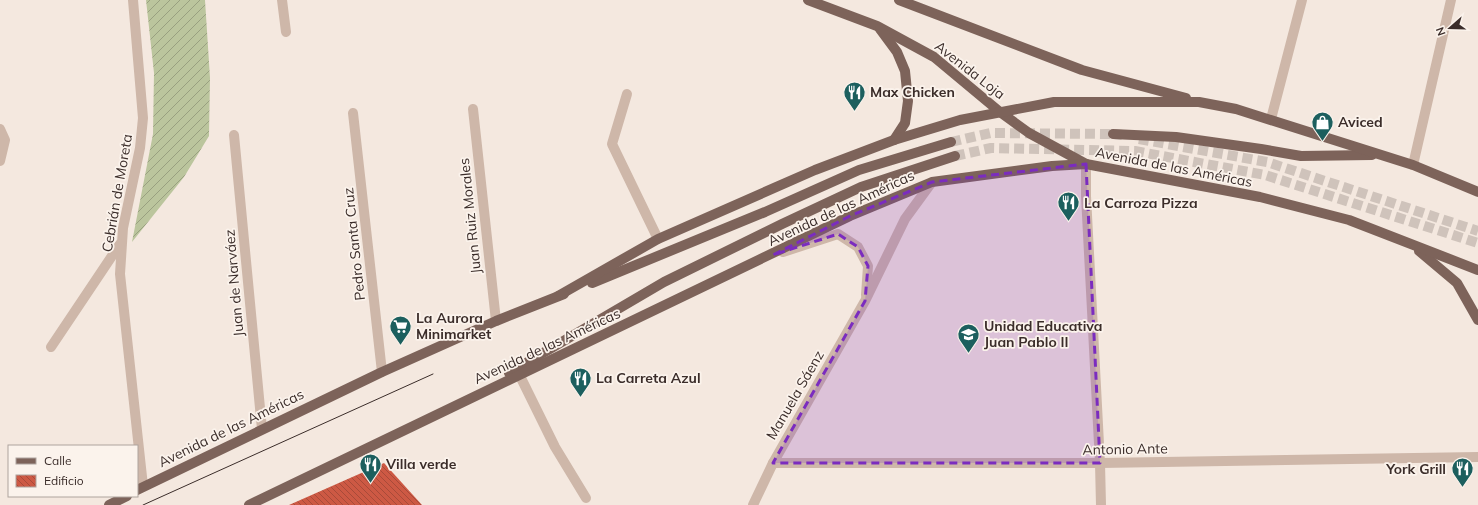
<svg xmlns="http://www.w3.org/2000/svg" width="1478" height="505" font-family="Mulish,sans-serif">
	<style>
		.garden { fill: url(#garden-furrows) }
		.building { fill: url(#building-back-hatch) }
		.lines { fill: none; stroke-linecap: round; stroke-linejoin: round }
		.major-tunnel { stroke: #cfc3bb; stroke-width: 10; stroke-dasharray: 10 5; stroke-linecap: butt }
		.minor { stroke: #ceb7a9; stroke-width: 10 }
		.major { stroke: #7d635a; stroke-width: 10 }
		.tram { stroke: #3b2d2a; stroke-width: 1 }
		.marked { fill: #7b2cbf; fill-opacity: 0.2; stroke: #7b2cbf; stroke-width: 3; stroke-dasharray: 8 5; stroke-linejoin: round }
		.labels { text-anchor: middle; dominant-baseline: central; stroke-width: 3.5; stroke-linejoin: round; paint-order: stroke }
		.street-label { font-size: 14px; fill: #3b2d2a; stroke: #fbf3ec }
		.poi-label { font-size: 14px; font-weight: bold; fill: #3b2d2a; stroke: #fbf3ec; text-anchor: start }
	</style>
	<defs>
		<pattern id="garden-furrows" width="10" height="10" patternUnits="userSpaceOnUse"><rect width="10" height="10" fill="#bbc59d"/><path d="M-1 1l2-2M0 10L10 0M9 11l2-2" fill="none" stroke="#99a080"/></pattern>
		<pattern id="building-back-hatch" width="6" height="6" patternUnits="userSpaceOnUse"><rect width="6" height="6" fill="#cd5944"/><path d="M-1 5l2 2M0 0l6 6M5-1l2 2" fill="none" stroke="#a84a39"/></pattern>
	</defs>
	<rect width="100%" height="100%" fill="#f4e8df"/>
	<polygon class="garden" points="146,0 205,0 210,78 209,136 184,177 132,242 153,134 154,73"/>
	<polygon class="building" points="384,463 422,505 289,505"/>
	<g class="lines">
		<g class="major-tunnel">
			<polyline points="1139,139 1267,162 1478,231"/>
			<polyline points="951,142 990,133 1113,134 1122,135"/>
			<polyline points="955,156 991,148 1135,151 1265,175 1478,243"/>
		</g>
		<g class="minor">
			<polyline points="133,0 143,118 140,148 123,228 120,274 143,486"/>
			<polyline points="282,0 286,32"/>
			<polyline points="627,94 612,144 658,239"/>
			<polyline points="473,109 496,321"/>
			<polyline points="353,113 382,372"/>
			<polyline points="1271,119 1302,0"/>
			<polyline points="0,129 5,140 0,161"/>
			<polyline points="234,135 262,429"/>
			<polyline points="1086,164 1086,196 1100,463 1101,505"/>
			<polyline points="1413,165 1451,0"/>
			<polyline points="783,252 838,234 858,247 868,266 866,295"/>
			<polyline points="51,347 120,244"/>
			<polyline points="519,374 555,447 586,498"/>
			<polyline points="773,463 1100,463 1478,457"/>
			<polyline points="753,505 773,463 865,301 905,219 932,182"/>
		</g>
		<g class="major">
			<polyline points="808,0 877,26 934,57 1000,112 1029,133 1086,164"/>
			<polyline points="899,0 1082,70 1186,98"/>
			<polyline points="880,29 897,52 905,71 908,101 905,123 894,140"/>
			<polyline points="1113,134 1176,137 1261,149 1301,156 1372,155"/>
			<polyline points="1419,251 1457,283 1478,320"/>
			<polyline points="592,283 765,212 859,170 951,142"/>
			<polyline points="558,296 658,239 815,170 894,140 960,120 1054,102 1199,102 1236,109 1413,165 1478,192"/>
			<polyline points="509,373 664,282 782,224 861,187 955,156"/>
			<polyline points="137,490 382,372 496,321 564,294"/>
			<polyline points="109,505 127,496"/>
			<polyline points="249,505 850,216 932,182 1052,166 1086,164 1260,197 1349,220 1478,270"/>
		</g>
		<polyline class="tram" points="143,505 433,374"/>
	</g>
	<path class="marked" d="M1086,164L1100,463H773L865,301L868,266L858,247L838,234L773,255L850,216L932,182Z"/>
	<defs>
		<symbol id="restaurant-pin" viewBox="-11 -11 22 30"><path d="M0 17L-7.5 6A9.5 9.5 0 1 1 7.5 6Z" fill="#1c5f5e" stroke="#fbf3ec"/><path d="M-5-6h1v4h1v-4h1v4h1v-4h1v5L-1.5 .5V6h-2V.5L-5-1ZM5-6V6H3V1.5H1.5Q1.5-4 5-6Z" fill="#fff"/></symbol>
		<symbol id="shop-pin" viewBox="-11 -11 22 30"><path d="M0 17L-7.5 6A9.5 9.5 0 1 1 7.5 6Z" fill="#1c5f5e" stroke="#fbf3ec"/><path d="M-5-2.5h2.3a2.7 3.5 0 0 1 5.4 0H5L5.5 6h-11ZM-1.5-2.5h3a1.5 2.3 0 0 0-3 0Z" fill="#fff"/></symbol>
		<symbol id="supermarket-pin" viewBox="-11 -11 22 30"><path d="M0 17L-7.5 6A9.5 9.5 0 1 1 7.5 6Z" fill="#1c5f5e" stroke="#fbf3ec"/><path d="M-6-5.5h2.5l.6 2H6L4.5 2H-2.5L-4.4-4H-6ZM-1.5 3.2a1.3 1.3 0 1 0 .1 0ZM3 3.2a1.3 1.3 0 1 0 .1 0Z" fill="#fff"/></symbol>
		<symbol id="school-pin" viewBox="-11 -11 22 30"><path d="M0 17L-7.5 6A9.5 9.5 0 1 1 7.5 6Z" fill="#1c5f5e" stroke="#fbf3ec"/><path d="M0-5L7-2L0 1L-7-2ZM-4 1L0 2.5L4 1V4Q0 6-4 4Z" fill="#fff"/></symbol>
	</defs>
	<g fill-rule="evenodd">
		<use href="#restaurant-pin" x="842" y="80" width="25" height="34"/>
		<use href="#shop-pin" x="1310" y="110" width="25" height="34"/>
		<use href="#restaurant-pin" x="1056" y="190" width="25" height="34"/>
		<use href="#supermarket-pin" x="388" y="314" width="25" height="34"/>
		<use href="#school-pin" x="956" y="322" width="25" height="34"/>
		<use href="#restaurant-pin" x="568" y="366" width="25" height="34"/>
		<use href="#restaurant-pin" x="358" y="452" width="25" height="34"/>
		<use href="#restaurant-pin" x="1450" y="456" width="25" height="34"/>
	</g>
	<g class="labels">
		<g class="street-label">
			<text transform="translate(970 70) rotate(38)">Avenida Loja</text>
			<text transform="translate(1174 167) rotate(11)">Avenida de las Américas</text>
			<text transform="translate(117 193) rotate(-80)">Cebrián de Moreta</text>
			<text transform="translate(841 208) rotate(-25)">Avenida de las Américas</text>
			<text transform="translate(470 216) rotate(-96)">Juan Ruiz Morales</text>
			<text transform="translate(354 244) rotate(-96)">Pedro Santa Cruz</text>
			<text transform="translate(234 283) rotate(-95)">Juan de Narváez</text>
			<text transform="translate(547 346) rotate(-25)">Avenida de las Américas</text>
			<text transform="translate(795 395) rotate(-60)">Manuela Sáenz</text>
			<text transform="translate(231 428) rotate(-26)">Avenida de las Américas</text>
			<text transform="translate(1125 449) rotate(-1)">Antonio Ante</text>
		</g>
		<g class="poi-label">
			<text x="870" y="92">Max Chicken</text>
			<text x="1338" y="122">Aviced</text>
			<text x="1084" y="203">La Carroza Pizza</text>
			<text x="416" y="318">La Aurora<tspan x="416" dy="16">Minimarket</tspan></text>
			<text x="984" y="326">Unidad Educativa<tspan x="984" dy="16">Juan Pablo II</tspan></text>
			<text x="596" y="378">La Carreta Azul</text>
			<text x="386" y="464">Villa verde</text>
			<text x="1446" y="469" text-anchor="end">York Grill</text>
		</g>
	</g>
	<rect x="8" y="445" width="130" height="52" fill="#fbf3ec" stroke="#aea49e"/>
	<rect x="16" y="458" width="20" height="6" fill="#7d635a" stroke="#aea49e"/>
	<text x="44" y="465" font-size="12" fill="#3b2d2a">Calle</text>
	<rect x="16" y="475" width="20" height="12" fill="url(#building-back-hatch)" stroke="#aea49e"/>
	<text x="44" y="485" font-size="12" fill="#3b2d2a">Edificio</text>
	<g transform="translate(1450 28) rotate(250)" stroke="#fbf3ec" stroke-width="3" paint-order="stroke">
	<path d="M0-3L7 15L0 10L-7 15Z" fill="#3b2d2a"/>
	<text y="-6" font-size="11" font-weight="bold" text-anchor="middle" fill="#3b2d2a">N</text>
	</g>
</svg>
